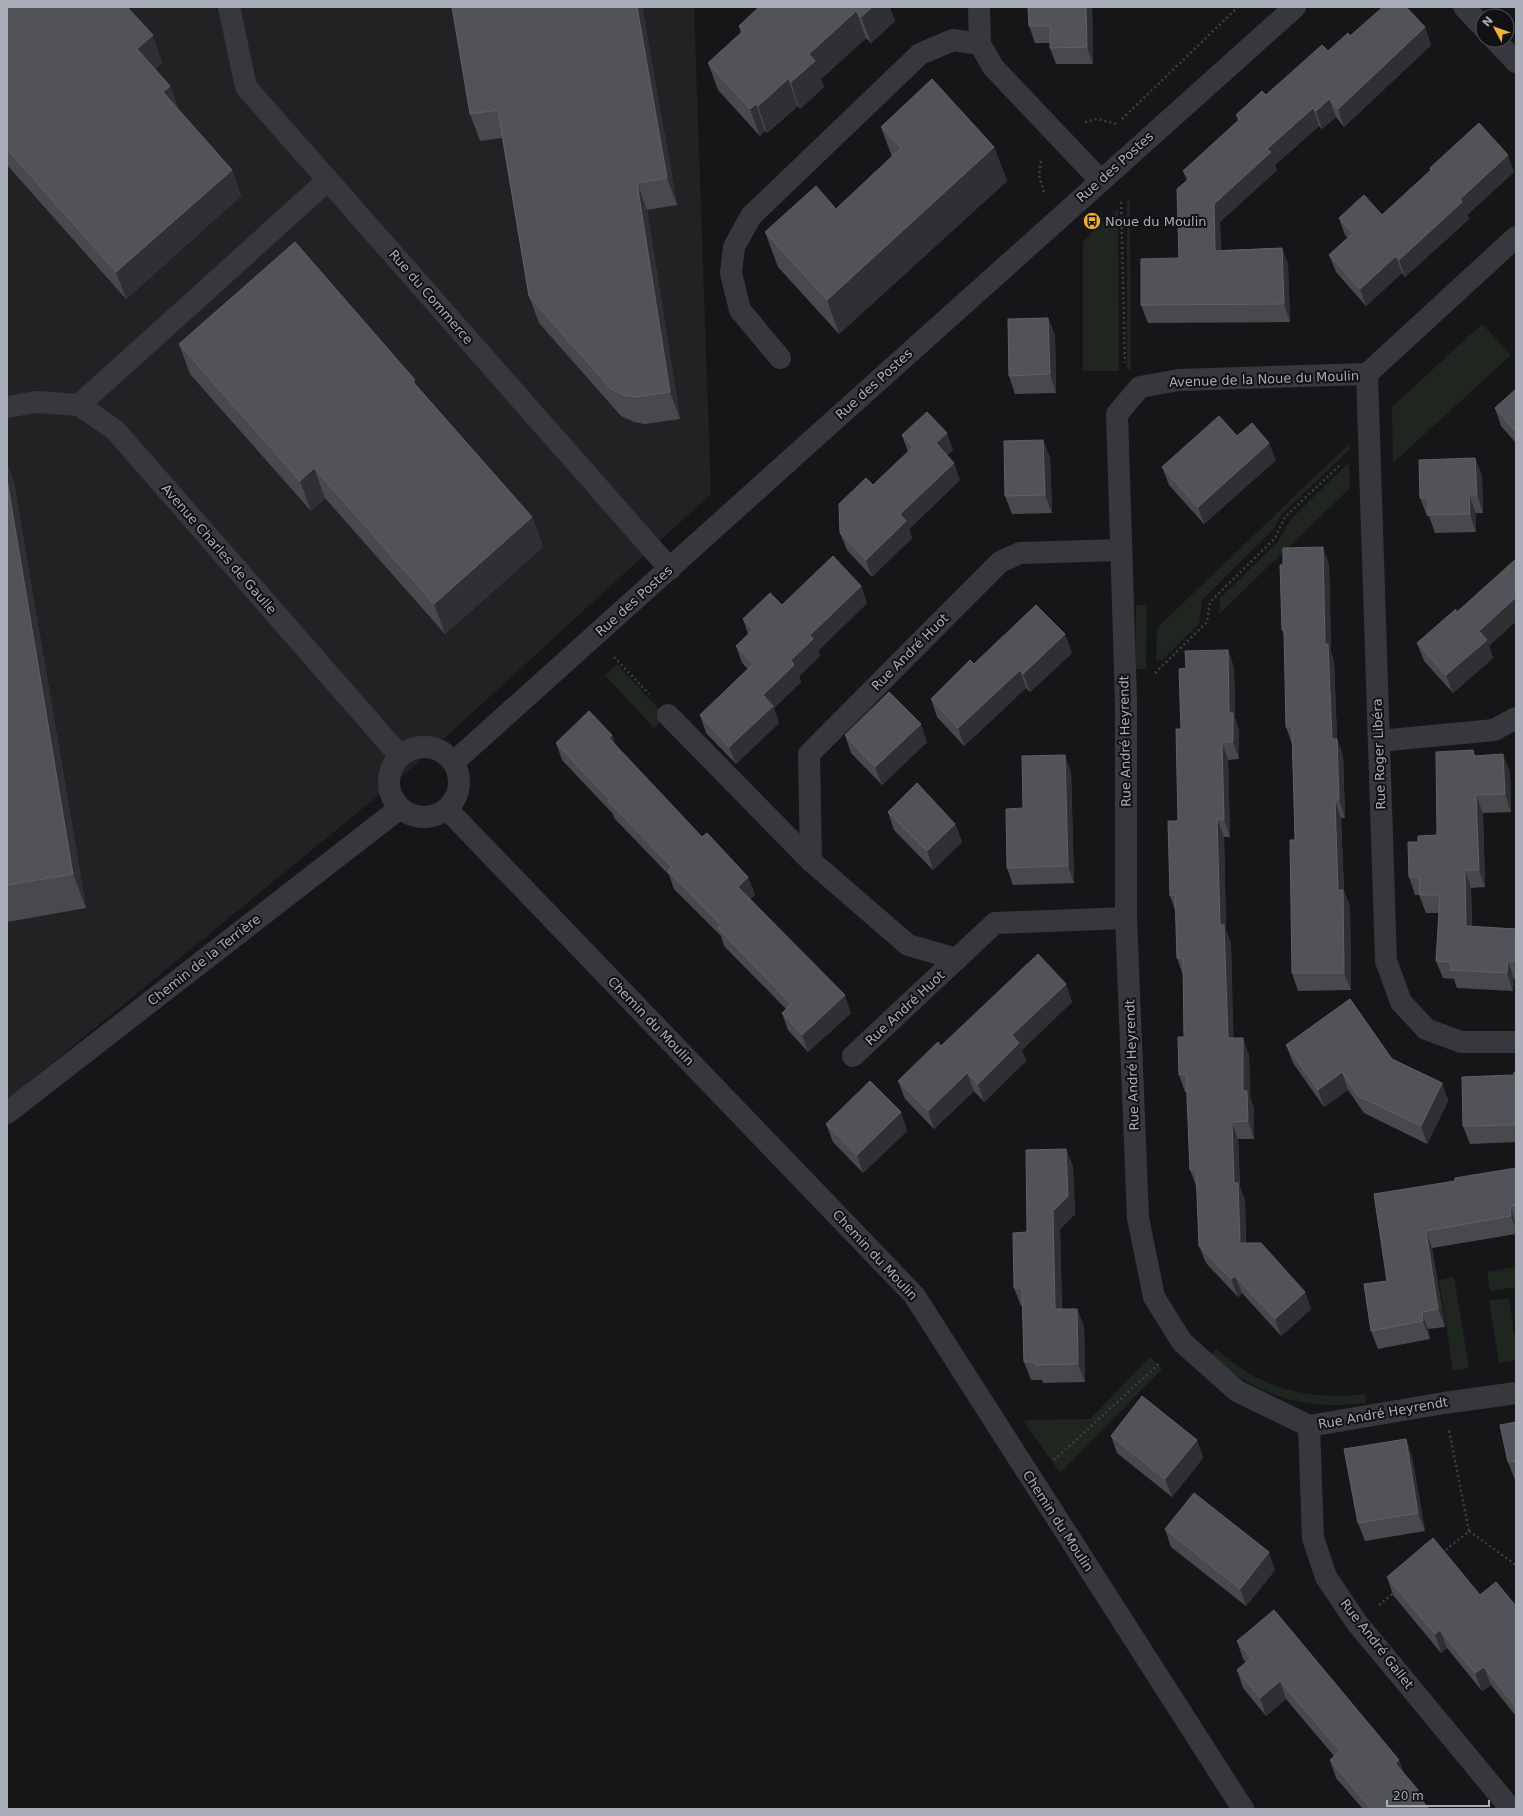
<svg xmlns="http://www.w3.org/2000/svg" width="1523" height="1816" font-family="'DejaVu Sans',sans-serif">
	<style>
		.built { fill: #222225 }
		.grass { fill: #1e261f }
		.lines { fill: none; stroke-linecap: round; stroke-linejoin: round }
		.path { stroke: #3d3f44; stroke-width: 2.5; stroke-dasharray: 2 3; stroke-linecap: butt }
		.minor { stroke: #37383d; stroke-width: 22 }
		.wall { fill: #47494d }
		.shaded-wall { fill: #2f3033 }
		.building { fill: #525359; stroke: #5f6168 }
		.labels { text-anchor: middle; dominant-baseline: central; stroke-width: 4; stroke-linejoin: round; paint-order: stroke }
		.street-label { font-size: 13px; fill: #a8adb8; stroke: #111113 }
		.poi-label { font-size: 13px; fill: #a8adb8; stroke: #111113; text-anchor: start }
	</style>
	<rect width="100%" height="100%" fill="#161618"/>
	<polygon class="built" points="7,7 694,7 711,494 413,767 7,1100"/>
	<g class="grass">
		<polygon points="1130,198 1131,371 1127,370 1127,201"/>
		<polygon points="1118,209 1119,371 1083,371 1083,241"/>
		<polygon points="1482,324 1511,355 1393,463 1392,407"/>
		<polygon points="1349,444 1349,450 1281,515 1273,530 1202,600 1199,624 1162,660 1156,661 1157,628"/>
		<polygon points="1349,462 1350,488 1219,614 1220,598 1278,542 1290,520"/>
		<polygon points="1136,605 1147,605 1146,669 1135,669"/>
		<polygon points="617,664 666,717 654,728 605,675"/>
		<polygon points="1516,1267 1516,1287 1490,1291 1487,1272"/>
		<polygon points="1454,1277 1469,1368 1453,1371 1439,1280"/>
		<polygon points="1509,1298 1514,1334 1516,1335 1516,1360 1499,1363 1489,1301"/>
		<path d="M1216,1349C1262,1389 1306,1401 1365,1394L1366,1403C1304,1411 1260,1396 1211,1357Z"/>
		<polygon points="1150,1357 1162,1369 1060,1473 1023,1420 1090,1419"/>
	</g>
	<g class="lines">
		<g class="path">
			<polyline points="1122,119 1238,7"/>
			<polyline points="1085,122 1097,119 1117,124"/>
			<polyline points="1041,161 1039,175 1044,193"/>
			<polyline points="1121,202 1125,363"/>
			<polyline points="614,657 649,694"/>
			<polyline points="1155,673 1207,622 1210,602 1275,538 1285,517 1341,464"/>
			<polyline points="1054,1460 1161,1362"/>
			<polyline points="1469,1531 1516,1565"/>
			<polyline points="1442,1553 1469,1531 1449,1430"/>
			<polyline points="1379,1605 1395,1592"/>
		</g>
		<g class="minor">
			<polyline points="229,7 246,87 670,569"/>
			<polyline points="979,7 980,44"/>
			<polyline points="1464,7 1483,27"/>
			<polyline points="1495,40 1516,62"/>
			<polyline points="1516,237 1367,374 1179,380 1140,387 1117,414 1126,702 1126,918 1138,1218 1154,1297 1182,1342 1237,1391 1309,1426 1444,1403 1516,1393"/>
			<polyline points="780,358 740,310 731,273 734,247 751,216 920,54 953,40 980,44 993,67 1100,180"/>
			<polyline points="1367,374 1386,961 1401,1002 1426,1029 1461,1042 1516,1042"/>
			<polyline points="79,405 328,180"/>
			<polyline points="7,407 36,402 79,405 115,430 400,756"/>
			<polyline points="668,715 811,861 908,945 957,959"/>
			<polyline points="1379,741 1494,730 1516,718"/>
			<circle cx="424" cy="782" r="35"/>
			<path d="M454,762C735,511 1013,257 1295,7"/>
			<polyline points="447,809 914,1295 1243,1809"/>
			<polyline points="811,861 809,754 1000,562 1020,553 1121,550"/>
			<polyline points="853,1056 995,923 1126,918"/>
			<polyline points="7,1113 400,808"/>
			<polyline points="1309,1426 1313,1538 1326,1577 1357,1623 1511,1809"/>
		</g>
	</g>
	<g class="wall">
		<polygon points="7,7 162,62 155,69 170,86 179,111 232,170 241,196 126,299 7,165"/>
		<polygon points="642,7 677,205 647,210 680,419 645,424 634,422 621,416 539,323 529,296 502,138 480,141 470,114"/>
		<polygon points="1092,7 1093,64 1056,64 1050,48 1050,43 1035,43 1029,26"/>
		<polygon points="767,9 890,9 895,21 871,43 866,38 821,79 824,87 800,109 798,106 767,133 765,131 760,136 718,90 708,63 741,33 739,26"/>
		<polygon points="1425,27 1431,45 1344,127 1336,117 1322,129 1319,126 1275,165 1277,170 1220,222 1221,250 1282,248 1288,265 1290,322 1148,323 1141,305 1179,258 1187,181 1183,171 1238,121 1236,115 1350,36"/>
		<polygon points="881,127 994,147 1007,181 839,334 778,267 765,232 836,209 892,157"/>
		<polygon points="1430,168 1514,172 1467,215 1469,219 1405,277 1402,273 1366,306 1336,272 1329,255 1348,238 1345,235 1339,218 1382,215 1431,171"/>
		<polygon points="1048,318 1055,336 1056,393 1015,394 1009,376"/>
		<polygon points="179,344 418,387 532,517 543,547 445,634 325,498 311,511 190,374"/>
		<polygon points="1516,389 1516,443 1501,426 1495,408"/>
		<polygon points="902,435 953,450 947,455 960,480 909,529 912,538 872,577 847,550 840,533 873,485 908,452"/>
		<polygon points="1237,436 1276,460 1204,524 1169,485 1162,467"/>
		<polygon points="1043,440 1050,458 1052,513 1012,514 1005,496"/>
		<polygon points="1475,458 1482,476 1483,513 1476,513 1476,532 1435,533 1429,516 1427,516 1420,498"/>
		<polygon points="7,463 14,483 86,908 7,922"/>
		<polygon points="1516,559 1516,621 1489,646 1493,658 1453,693 1424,661 1417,643 1457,612"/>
		<polygon points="1329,564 1331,652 1334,661 1337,739 1343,756 1345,818 1341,818 1344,891 1350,907 1351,990 1298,991 1292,973 1295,840 1292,744 1286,727 1285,637 1282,630"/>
		<polygon points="861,586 867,603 818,651 820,656 799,676 801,682 774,708 779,723 736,764 706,733 700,715 748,669 742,663 736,646 748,634 743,619 782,605"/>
		<polygon points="1228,650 1234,668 1235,718 1239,730 1239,759 1228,760 1230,837 1224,837 1226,930 1231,943 1233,1038 1249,1055 1250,1097 1254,1109 1254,1139 1238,1139 1240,1187 1245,1201 1246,1243 1305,1292 1311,1309 1281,1336 1242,1293 1238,1297 1206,1263 1199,1246 1197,1188 1190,1170 1187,1092 1185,1092 1179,1075 1184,1037 1183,975 1177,958 1176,913 1170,896 1178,821 1181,729 1186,668"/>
		<polygon points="1072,653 1030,692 1026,688 964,746 937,717 931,699 974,664"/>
		<polygon points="612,735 615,745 702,837 748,877 755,895 750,899 851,1013 808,1052 788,1030 782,1013 786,1009 724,946 721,936 674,889 669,875 614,818 613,814 562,760 556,743"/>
		<polygon points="845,735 927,742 882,785 851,753"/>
		<polygon points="1473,750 1475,756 1510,772 1511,812 1483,813 1485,887 1471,888 1472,927 1516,929 1516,979 1514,979 1513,991 1457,988 1454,979 1443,978 1436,961 1439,913 1426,913 1419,895 1415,895 1409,877 1418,842 1437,835"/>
		<polygon points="1071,772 1074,883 1013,885 1007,868 1023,808"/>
		<polygon points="888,812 955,824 962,842 933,870 894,830"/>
		<polygon points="1066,984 1072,1002 1022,1050 1026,1061 984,1102 974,1091 934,1129 905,1099 898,1081 941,1046"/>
		<polygon points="1286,1045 1392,1059 1442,1083 1448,1101 1427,1144 1364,1113 1348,1090 1324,1107 1293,1063"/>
		<polygon points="1516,1072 1516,1142 1470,1144 1463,1126 1514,1075"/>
		<polygon points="901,1112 907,1131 863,1173 833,1142 826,1124"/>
		<polygon points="1066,1149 1073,1167 1075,1214 1060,1229 1062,1309 1077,1309 1084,1327 1085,1382 1043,1383 1042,1380 1031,1380 1024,1362 1022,1306 1021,1306 1014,1288 1027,1232"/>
		<polygon points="1516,1168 1516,1234 1432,1248 1445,1327 1428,1329 1430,1339 1378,1349 1371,1331 1387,1281 1455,1181"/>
		<polygon points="1516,1422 1516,1480 1515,1480 1508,1462"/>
		<polygon points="1111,1436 1197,1440 1203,1458 1172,1497 1117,1453"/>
		<polygon points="1406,1439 1412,1457 1425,1531 1365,1541 1358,1523"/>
		<polygon points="1165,1529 1275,1570 1246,1606 1171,1547"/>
		<polygon points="1387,1577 1480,1595 1516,1606 1516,1716 1491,1685 1482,1691 1447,1648 1441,1653 1393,1595"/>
		<polygon points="1237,1641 1404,1773 1418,1790 1422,1800 1429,1809 1363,1809 1336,1778 1330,1760 1334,1756 1286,1699 1266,1716 1243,1688 1237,1670 1246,1662 1243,1659"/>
	</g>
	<g class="shaded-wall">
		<polygon points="637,7 642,7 677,205 667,178"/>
		<polygon points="872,7 892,7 890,9 895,21 871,43 861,17"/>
		<polygon points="1086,7 1092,7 1093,64 1087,47"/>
		<polygon points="856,11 866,38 821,79 824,87 800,109 791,82 809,54"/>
		<polygon points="1425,27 1431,45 1344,127 1338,109"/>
		<polygon points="153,35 162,62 147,76 137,49"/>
		<polygon points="788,79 798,106 767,133 758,106"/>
		<polygon points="170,86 180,112 163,92"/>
		<polygon points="1329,99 1336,117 1322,129 1316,111"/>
		<polygon points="756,104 765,131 760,136 750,109"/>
		<polygon points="1313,108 1319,126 1275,165 1277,170 1220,222 1221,268 1215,251 1214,204 1267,149"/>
		<polygon points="994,147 1007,181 839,334 827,300"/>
		<polygon points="1508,155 1514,172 1467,215 1469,219 1405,277 1399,260 1460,199"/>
		<polygon points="232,170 241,196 126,299 116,272"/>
		<polygon points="637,183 647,210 680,419 670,392"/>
		<polygon points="1282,248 1288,265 1290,322 1284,304"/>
		<polygon points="1396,256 1402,273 1366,306 1360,289"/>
		<polygon points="1048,318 1055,336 1056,393 1050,374"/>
		<polygon points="415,380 426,410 413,382"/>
		<polygon points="947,433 953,450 942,460 936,443"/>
		<polygon points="1043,440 1050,458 1052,513 1045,495"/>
		<polygon points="1269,443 1276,460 1204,524 1198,507"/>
		<polygon points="1475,458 1482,476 1483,513 1477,495"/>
		<polygon points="7,463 14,483 86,908 73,874 7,480"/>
		<polygon points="954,463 960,480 909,529 912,538 872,577 866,560 900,514"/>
		<polygon points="314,468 325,498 311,511 300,481"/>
		<polygon points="1469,495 1476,513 1476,532 1470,514"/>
		<polygon points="532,517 543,547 445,634 434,604"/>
		<polygon points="1323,547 1329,564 1331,652 1334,661 1337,739 1343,756 1345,818 1339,800 1332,739 1325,644"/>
		<polygon points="861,586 867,603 818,651 820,656 799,676 801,682 774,708 779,723 736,764 729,747 763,695 810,635"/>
		<polygon points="1516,597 1516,621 1489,646 1493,658 1453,693 1446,675 1479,631"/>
		<polygon points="1065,634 1072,653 1030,692 1023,674"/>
		<polygon points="1228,650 1234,668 1235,718 1239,730 1239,759 1233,742 1229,713"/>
		<polygon points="1020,670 1026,688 964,746 958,728"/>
		<polygon points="921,724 927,742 882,785 875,767"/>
		<polygon points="612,735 618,752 609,738"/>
		<polygon points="1222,742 1228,760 1230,837 1224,819"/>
		<polygon points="1503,754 1510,772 1511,812 1505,794"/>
		<polygon points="1065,755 1071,772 1074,883 1068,866"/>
		<polygon points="1476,795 1483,813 1485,887 1479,870"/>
		<polygon points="1335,800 1341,818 1344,891 1350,907 1351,990 1344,973 1338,890"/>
		<polygon points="1217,819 1224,837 1226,930 1231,943 1234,1055 1228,1038 1220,925"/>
		<polygon points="955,824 962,842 933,870 927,851"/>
		<polygon points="1465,870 1471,888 1472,944 1466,926"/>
		<polygon points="748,877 755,895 745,904 738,887"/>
		<polygon points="1508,961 1514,979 1513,991 1507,973"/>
		<polygon points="1066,984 1072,1002 1022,1050 1026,1061 984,1102 978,1084 1012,1035"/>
		<polygon points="845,995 851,1013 808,1052 802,1035"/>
		<polygon points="1243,1038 1249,1055 1250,1097 1254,1109 1254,1139 1248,1121 1243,1091"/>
		<polygon points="1342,1072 1348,1090 1324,1107 1318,1090"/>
		<polygon points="967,1073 974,1091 934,1129 928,1111"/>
		<polygon points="1442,1083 1448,1101 1427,1144 1421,1126"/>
		<polygon points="901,1112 907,1131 863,1173 857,1155"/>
		<polygon points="1232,1122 1238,1139 1240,1187 1245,1201 1246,1261 1240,1243 1234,1183"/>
		<polygon points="1066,1149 1073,1167 1075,1214 1060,1229 1062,1328 1055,1309 1053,1211"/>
		<polygon points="1510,1206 1516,1224 1516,1229 1511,1216"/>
		<polygon points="1426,1231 1432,1248 1445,1327 1438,1309"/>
		<polygon points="1235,1276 1242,1293 1238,1297 1231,1279"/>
		<polygon points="1305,1292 1311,1309 1281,1336 1275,1319"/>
		<polygon points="1077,1309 1084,1327 1085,1382 1078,1364"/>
		<polygon points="1422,1312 1428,1329 1430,1339 1423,1321"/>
		<polygon points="1406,1439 1412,1457 1425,1531 1418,1513"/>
		<polygon points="1197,1440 1203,1458 1172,1497 1165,1479"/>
		<polygon points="1269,1552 1275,1570 1246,1606 1240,1589"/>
		<polygon points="1440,1630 1447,1648 1441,1653 1435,1634"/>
		<polygon points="1484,1667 1491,1685 1482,1691 1475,1673"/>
		<polygon points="1280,1681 1286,1699 1266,1716 1260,1698"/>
		<polygon points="1399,1760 1406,1778 1395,1763"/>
		<polygon points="1418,1790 1424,1808 1415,1792"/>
	</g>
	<g class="building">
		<polygon points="7,7 127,7 153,35 137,49 170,86 163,92 232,170 116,272 7,149"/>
		<polygon points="452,7 637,7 667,178 637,183 670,392 635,397 624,395 611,389 529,296 498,110 470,114"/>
		<polygon points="759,7 765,7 767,9 769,7 872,7 861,17 856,11 809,54 815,61 791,82 788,79 758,106 756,104 750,109 708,63 743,31 739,26"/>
		<polygon points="1028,7 1086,7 1087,47 1050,48 1050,26 1029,26"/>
		<polygon points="1383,7 1406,7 1425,27 1338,109 1329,99 1316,111 1313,108 1267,149 1271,152 1214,204 1215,251 1282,248 1284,304 1141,305 1141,259 1179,258 1177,189 1190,178 1183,171 1240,119 1236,115 1262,91 1266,95 1322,45 1328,51 1348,33 1350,36"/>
		<polygon points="932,79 994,147 827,300 765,232 816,186 836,209 901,148 881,127"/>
		<polygon points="1479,123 1508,155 1460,199 1462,202 1399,260 1396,256 1360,289 1329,255 1353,233 1339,218 1364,195 1382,215 1431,170 1430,168"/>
		<polygon points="295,242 415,380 413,382 532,517 434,604 314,468 300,481 179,344"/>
		<polygon points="1048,318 1050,374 1009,376 1008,319"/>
		<polygon points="1516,389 1516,432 1495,408"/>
		<polygon points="927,412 947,433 936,443 954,463 900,514 906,521 866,560 840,533 839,504 866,478 873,485 913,447 902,435"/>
		<polygon points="1219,416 1237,436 1252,423 1269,443 1198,507 1162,467"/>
		<polygon points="1043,440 1045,495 1005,496 1004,441"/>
		<polygon points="1475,458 1477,495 1469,495 1470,514 1428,515 1428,498 1420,498 1419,460"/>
		<polygon points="7,480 73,874 7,885"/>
		<polygon points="1323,547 1325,644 1328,644 1332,739 1337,739 1339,800 1335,800 1338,890 1343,890 1344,973 1292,973 1290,840 1295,840 1292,727 1286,727 1284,630 1282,630 1280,565 1283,565 1283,548"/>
		<polygon points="833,556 861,586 810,635 813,639 791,660 794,665 763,695 773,706 729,747 700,715 753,664 736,646 753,630 743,619 770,593 782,605"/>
		<polygon points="1516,559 1516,597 1479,631 1487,640 1446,675 1417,643 1456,609 1456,613"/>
		<polygon points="1036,605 1065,634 1023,674 1020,670 958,728 931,699 970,660 974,664"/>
		<polygon points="1228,650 1229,713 1233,713 1233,742 1222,742 1224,819 1217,819 1220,925 1224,925 1228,1038 1243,1038 1243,1091 1247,1091 1248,1121 1232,1122 1234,1183 1238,1183 1240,1243 1261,1243 1305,1292 1275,1319 1235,1276 1231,1279 1199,1246 1196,1170 1190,1170 1186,1074 1179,1075 1178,1037 1184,1037 1183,958 1177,958 1175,895 1170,896 1168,821 1178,821 1176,729 1181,729 1179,669 1186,668 1185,651"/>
		<polygon points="889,692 921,724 875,767 845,735"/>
		<polygon points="589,711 612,735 609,738 702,837 707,833 748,877 738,887 845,995 802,1035 782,1013 791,1004 718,928 721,925 668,871 672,867 608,801 609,799 556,743"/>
		<polygon points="1473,750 1474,756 1503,754 1505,794 1476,795 1479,870 1465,870 1466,926 1516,929 1516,961 1508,961 1507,973 1450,970 1451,962 1436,961 1440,895 1420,895 1419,877 1409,877 1408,842 1418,842 1418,836 1437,835 1436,752"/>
		<polygon points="1065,755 1068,866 1007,868 1006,809 1023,808 1022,756"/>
		<polygon points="917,783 955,824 927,851 888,812"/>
		<polygon points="1038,954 1066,984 1012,1035 1019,1043 978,1084 967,1073 928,1111 898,1081 938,1042 941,1046"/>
		<polygon points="1350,999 1392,1059 1442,1083 1421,1126 1358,1096 1342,1072 1318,1090 1286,1045"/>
		<polygon points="1514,1072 1516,1072 1516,1125 1463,1126 1462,1077 1514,1075"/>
		<polygon points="870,1081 901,1112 857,1155 826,1124"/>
		<polygon points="1066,1149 1068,1196 1053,1211 1055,1309 1077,1309 1078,1364 1036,1365 1036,1362 1024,1362 1022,1288 1014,1288 1013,1233 1027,1232 1026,1150"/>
		<polygon points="1516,1168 1516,1205 1510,1206 1511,1216 1426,1231 1438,1309 1422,1312 1423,1321 1371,1331 1364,1284 1387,1281 1374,1194 1455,1181 1455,1178"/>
		<polygon points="1142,1396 1197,1440 1165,1479 1111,1436"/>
		<polygon points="1516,1422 1516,1461 1508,1462 1500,1425"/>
		<polygon points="1406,1439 1418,1513 1358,1523 1344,1449"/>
		<polygon points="1194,1493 1269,1552 1240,1589 1165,1529"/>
		<polygon points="1433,1538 1480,1595 1496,1582 1516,1606 1516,1707 1484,1667 1475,1673 1440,1630 1435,1634 1387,1577"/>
		<polygon points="1274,1610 1399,1760 1395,1763 1418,1790 1415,1792 1429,1809 1371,1809 1330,1760 1340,1751 1280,1681 1260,1698 1237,1670 1251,1658 1237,1641"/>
	</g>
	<defs>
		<symbol id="bus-disc" viewBox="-11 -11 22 22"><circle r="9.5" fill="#f2b134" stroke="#111113"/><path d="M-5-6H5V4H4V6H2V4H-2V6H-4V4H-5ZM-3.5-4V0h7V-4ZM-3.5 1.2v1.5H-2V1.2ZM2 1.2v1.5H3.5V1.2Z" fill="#111"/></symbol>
	</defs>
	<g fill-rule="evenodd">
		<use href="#bus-disc" x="1082" y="211" width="20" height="20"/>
	</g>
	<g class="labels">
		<g class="street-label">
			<text transform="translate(1115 167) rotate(-42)">Rue des Postes</text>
			<text transform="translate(431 297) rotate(49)">Rue du Commerce</text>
			<text transform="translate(1264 379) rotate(-2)">Avenue de la Noue du Moulin</text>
			<text transform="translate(874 384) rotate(-42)">Rue des Postes</text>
			<text transform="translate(219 549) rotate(49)">Avenue Charles de Gaulle</text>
			<text transform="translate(634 601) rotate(-42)">Rue des Postes</text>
			<text transform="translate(910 652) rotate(-45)">Rue André Huot</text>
			<text transform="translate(1125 741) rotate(-91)">Rue André Heyrendt</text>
			<text transform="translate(1379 754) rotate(-92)">Rue Roger Libéra</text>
			<text transform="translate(204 960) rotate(-38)">Chemin de la Terrière</text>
			<text transform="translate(905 1008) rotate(-43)">Rue André Huot</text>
			<text transform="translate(651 1021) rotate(46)">Chemin du Moulin</text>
			<text transform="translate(1132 1065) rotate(-92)">Rue André Heyrendt</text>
			<text transform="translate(875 1255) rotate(47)">Chemin du Moulin</text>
			<text transform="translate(1383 1413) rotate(-10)">Rue André Heyrendt</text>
			<text transform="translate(1058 1521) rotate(57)">Chemin du Moulin</text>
			<text transform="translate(1377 1644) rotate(52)">Rue André Gallet</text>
		</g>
		<g class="poi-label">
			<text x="1105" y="221">Noue du Moulin</text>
		</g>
	</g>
	<rect width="1523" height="1816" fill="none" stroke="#a8adb8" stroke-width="16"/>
	<g transform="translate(1495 28) rotate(311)"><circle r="19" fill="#111113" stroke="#4d4f55"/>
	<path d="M0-3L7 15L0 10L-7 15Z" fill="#f2b134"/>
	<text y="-6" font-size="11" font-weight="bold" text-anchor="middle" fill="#a8adb8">N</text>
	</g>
	<path d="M1387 1800v6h102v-6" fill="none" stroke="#a8adb8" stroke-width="2"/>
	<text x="1393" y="1800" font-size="12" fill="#a8adb8" stroke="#111113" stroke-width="3" paint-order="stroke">20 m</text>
</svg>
